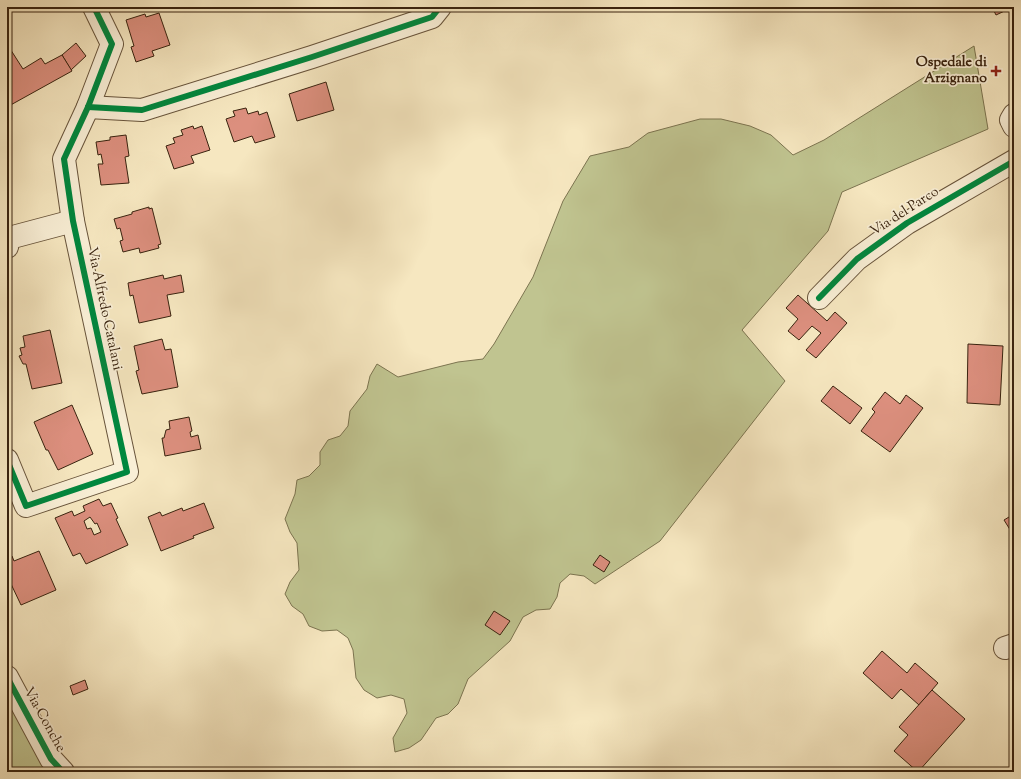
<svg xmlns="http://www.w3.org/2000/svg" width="1021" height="779" font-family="'Sorts Mill Goudy',serif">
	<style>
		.green { fill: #c0c490; stroke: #7c7450 }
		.building { fill: #dc8f7e; stroke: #39230f; fill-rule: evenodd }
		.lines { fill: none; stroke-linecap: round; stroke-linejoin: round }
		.minor-casing { stroke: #68543b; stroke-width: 24 }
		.minor { stroke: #f9efd6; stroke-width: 22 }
		.cycleway-casing { stroke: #f9efd6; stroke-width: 8 }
		.cycleway { stroke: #00873e; stroke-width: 6 }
		.poi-dot { fill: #8f2418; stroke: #f9efd6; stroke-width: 1.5 }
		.labels { text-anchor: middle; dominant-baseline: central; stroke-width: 3.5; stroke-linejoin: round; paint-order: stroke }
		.poi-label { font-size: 14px; font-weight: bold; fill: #39230f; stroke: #f9efd6; text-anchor: end }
		.street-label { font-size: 14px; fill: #39230f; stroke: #f9efd6 }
	</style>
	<rect width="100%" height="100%" fill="#f6e7c0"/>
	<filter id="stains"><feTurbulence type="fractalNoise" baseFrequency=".005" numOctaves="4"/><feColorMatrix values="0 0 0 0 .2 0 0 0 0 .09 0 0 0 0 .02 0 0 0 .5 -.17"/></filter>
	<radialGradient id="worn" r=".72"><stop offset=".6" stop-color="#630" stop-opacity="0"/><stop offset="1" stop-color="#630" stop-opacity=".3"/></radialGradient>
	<g class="green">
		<polygon points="974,46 988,129 842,192 828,231 742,330 785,381 660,541 595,584 584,576 570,574 560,583 557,597 550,609 536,610 523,617 510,641 468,679 458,704 448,714 436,718 421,740 409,748 395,752 393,738 407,713 404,699 391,695 377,698 364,690 356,678 353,650 348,638 337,630 322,631 309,626 303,614 292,606 285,594 290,582 299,570 297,543 290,532 285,519 295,494 297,480 309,476 320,465 320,452 328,440 340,436 348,426 350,411 367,389 370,376 377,364 398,377 458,362 483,359 494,344 533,277 563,201 590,156 629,147 648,133 700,119 721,119 750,126 771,135 793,155 824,140"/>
		<polygon points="7,682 29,721 74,772 7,772"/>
	</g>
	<g class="building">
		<polygon points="992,7 1013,7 996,15"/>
		<polygon points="159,13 170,45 152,51 154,56 136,62 131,47 134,46 126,20 145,14 146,17"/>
		<polygon points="76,43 86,56 71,70 62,55"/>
		<polygon points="7,44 23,69 41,58 45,64 62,55 72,71 7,107"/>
		<polygon points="326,82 334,110 297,121 289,94"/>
		<polygon points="246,108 248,114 258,111 259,115 267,112 275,137 255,143 252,136 234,142 226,119 235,116 233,111"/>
		<polygon points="193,126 194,129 202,126 210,150 191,156 194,163 174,169 166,146 175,143 173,138 183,135 181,130"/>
		<polygon points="126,135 129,156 125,157 129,183 101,185 98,164 103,164 101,154 98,155 96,142 110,140 110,137"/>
		<polygon points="149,207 149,209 152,208 161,244 158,245 159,248 140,253 139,248 123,252 120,241 123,240 120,228 117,229 114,219 132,214 132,212"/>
		<polygon points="163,275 164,279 181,275 184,292 167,295 171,316 139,323 133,295 130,296 128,283"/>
		<polygon points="798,295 827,321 835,312 847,323 816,358 806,350 821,333 812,326 799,340 788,331 798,319 786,308"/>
		<polygon points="50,330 62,383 32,389 26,364 23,364 19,356 22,355 20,348 25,347 23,336"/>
		<polygon points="162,339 165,350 171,349 178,387 142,394 136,371 139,370 134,346"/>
		<polygon points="968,344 1003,346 1000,405 967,403"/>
		<polygon points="833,386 862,408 850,424 821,401"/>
		<polygon points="885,392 900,404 906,395 923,408 890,452 861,431 875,412 872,409"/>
		<polygon points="72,405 93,454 58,470 48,450 46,450 34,422"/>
		<polygon points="189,417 192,431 190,432 191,437 198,435 201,449 165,456 162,438 164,438 166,430 170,429 169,421"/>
		<path d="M99,499L103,506L111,503L118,518L116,519L128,545L86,564L80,553L73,556L55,518L72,511L74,516L85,511L83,506ZM90,517L95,524L97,523L101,532L94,535L91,528L87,529L84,521Z"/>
		<polygon points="204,503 214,528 193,536 194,538 161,551 148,517 160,512 162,516 182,508 183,511"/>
		<polygon points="1014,514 1014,536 1004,520"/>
		<polygon points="39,551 56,590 21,605 11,584 7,586 7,559 12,556 14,561"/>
		<polygon points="600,555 610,562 604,572 593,565"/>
		<polygon points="494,611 510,621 500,635 485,625"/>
		<polygon points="882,651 907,673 915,663 938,683 919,705 901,689 892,699 863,673"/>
		<polygon points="85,680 88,689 73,695 70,686"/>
		<polygon points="932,690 965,719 918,772 894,751 908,735 899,727"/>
	</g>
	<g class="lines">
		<defs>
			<g id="minor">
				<polyline points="88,107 142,110 312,57 432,17 440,7"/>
				<polyline points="1014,115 1011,120 1014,126"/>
				<polyline points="7,247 9,238 73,221"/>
				<polyline points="819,298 857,259 907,223 1014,161"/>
				<polyline points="7,460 26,506 127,472 73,221 64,159 88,107 112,44 94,7"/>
				<polyline points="1005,648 1014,645"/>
				<polyline points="7,677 51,759 63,772"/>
			</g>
		</defs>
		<use href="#minor" class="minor-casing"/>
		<use href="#minor" class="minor"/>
		<defs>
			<g id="cycleway">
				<polyline points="88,107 142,110 312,57 432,17 440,7"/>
				<polyline points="819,298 857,259 907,223 1014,161"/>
				<polyline points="7,460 26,506 127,472 73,221 64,159 88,107 112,44 94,7"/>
				<polyline points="7,677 51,759 63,772"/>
			</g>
		</defs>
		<use href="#cycleway" class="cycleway-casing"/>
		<use href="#cycleway" class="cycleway"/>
	</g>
	<path class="poi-dot" d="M994 65h4v4h4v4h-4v4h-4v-4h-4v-4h4z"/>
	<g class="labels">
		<g class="poi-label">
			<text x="987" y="63">Ospedale di<tspan x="987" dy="16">Arzignano</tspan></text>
		</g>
		<g class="street-label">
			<text transform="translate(905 212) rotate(-33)">Via del Parco</text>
			<text transform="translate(104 309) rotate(78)">Via Alfredo Catalani</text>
			<text transform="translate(44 720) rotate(61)">Via Conche</text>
		</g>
	</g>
	<rect width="1021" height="779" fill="none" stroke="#f6e7c0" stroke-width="24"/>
	<rect x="8" y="8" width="1005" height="763" fill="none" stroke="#39230f" stroke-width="2"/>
	<rect x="12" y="12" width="997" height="755" fill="none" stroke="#39230f"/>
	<rect width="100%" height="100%" filter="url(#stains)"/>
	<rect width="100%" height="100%" fill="url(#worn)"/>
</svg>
